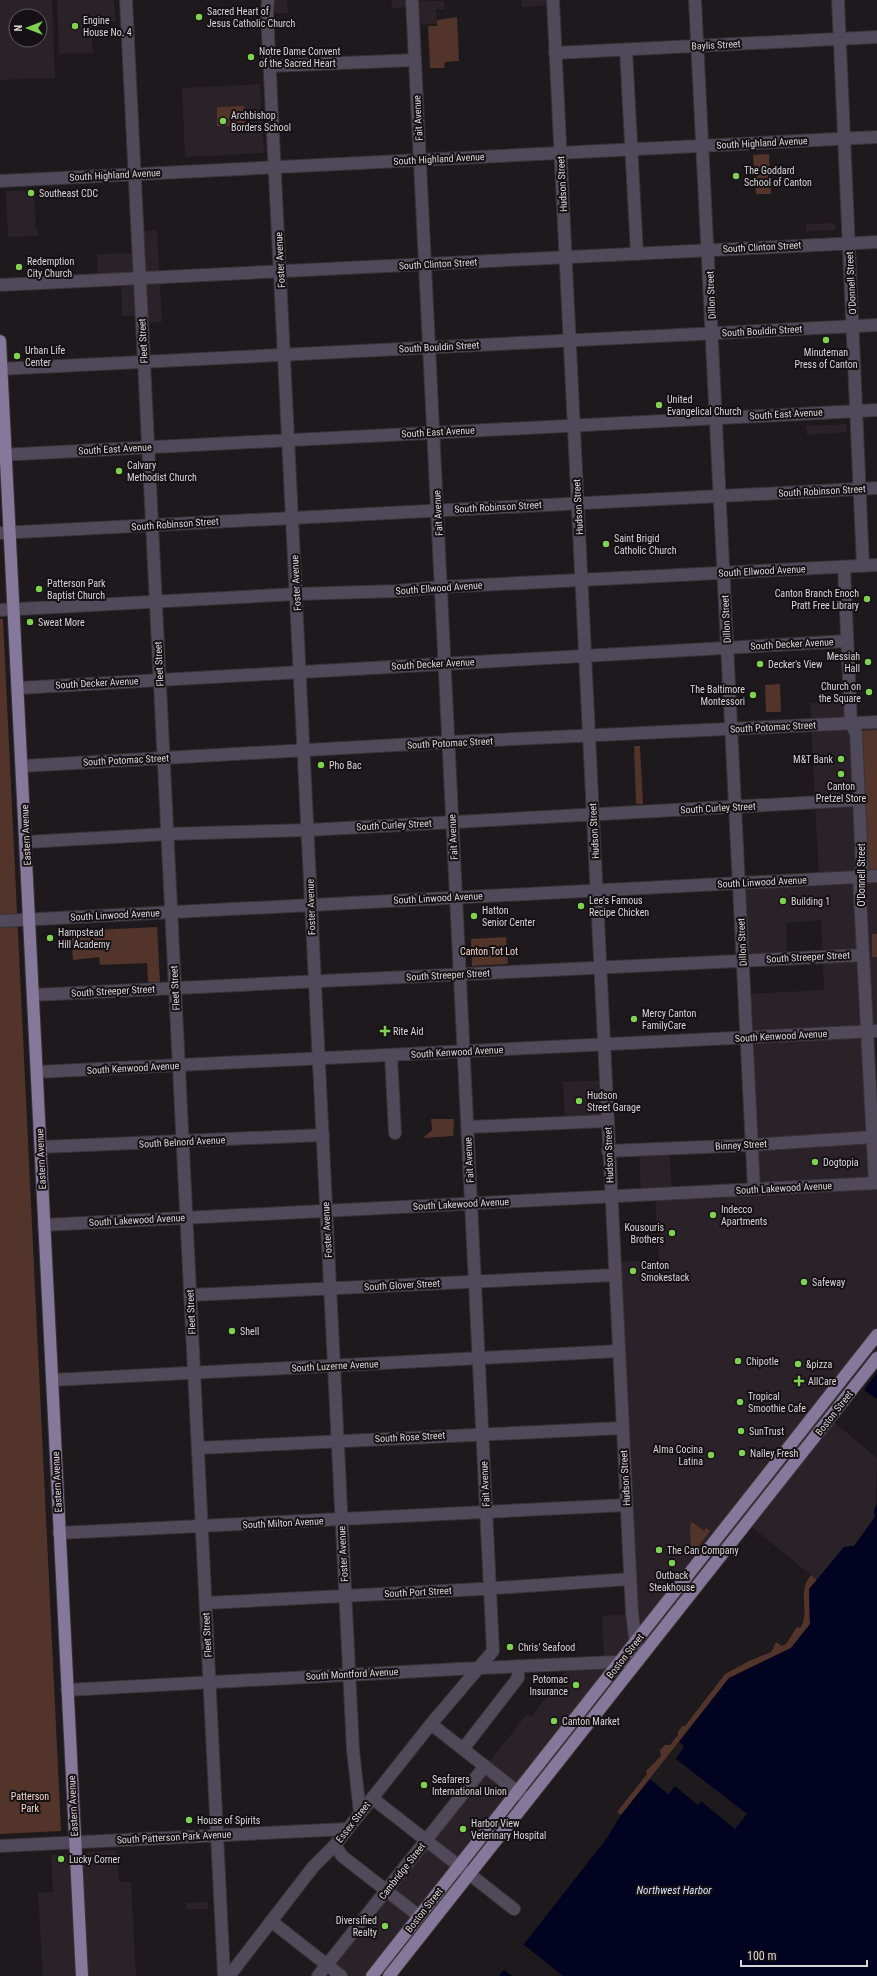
<svg xmlns="http://www.w3.org/2000/svg" width="877" height="1976" font-family="'Roboto Condensed',sans-serif">
	<style>
		.built { fill: #2b2229; fill-rule: evenodd }
		.green { fill: #52342a }
		.water { fill: #020320 }
		.pier { fill: #1d191c }
		.lines { fill: none; stroke-linecap: round; stroke-linejoin: round }
		.minor-casing { stroke: #373336; stroke-width: 14 }
		.major-casing { stroke: #373336; stroke-width: 14 }
		.minor { stroke: #50495a; stroke-width: 12 }
		.major { stroke: #86789a; stroke-width: 12 }
		.poi-dot { fill: #80d051; stroke: #141013; stroke-width: 1.5 }
		.labels { text-anchor: middle; dominant-baseline: central; stroke-width: 4; stroke-linejoin: round; paint-order: stroke }
		.poi-label { font-size: 10px; fill: #d9d6d8; stroke: #141013; text-anchor: start }
		.street-label { font-size: 10px; fill: #d9d6d8; stroke: #141013 }
		.park-label { font-size: 10px; fill: #f6d7cd; stroke: #141013 }
		.water-label { font-size: 11px; font-style: italic; fill: #dae3fe; stroke: #141013 }
	</style>
	<rect width="100%" height="100%" fill="#1d191c"/>
	<g class="built">
		<path d="M0,0H52L55,78L0,80ZM16,16H40V40H16Z"/>
		<polygon points="57,0 114,0 116,22 91,23 93,53 59,54"/>
		<polygon points="269,0 287,0 288,13 270,13"/>
		<polygon points="391,0 444,1 445,9 436,9 437,24 412,25 411,7 392,8"/>
		<polygon points="521,0 553,0 554,5 522,7"/>
		<polygon points="260,84 264,153 185,157 182,88"/>
		<polygon points="34,190 36,230 38,230 38,236 8,237 6,191"/>
		<polygon points="835,223 836,230 806,231 806,224"/>
		<polygon points="157,230 162,322 142,323 141,315 122,316 121,278 98,279 97,254 138,253 138,232"/>
		<polygon points="846,424 847,432 807,435 806,426"/>
		<polygon points="851,701 852,722 877,721 877,1030 873,1030 877,1116 877,1343 824,1414 877,1458 875,1517 854,1546 844,1547 817,1580 741,1518 379,1976 341,1976 327,1967 527,1714 531,1717 567,1670 591,1660 604,1660 602,1616 634,1614 616,1262 659,1260 655,1195 641,1195 639,1149 669,1148 672,1193 755,1190 745,994 824,990 821,920 786,923 787,958 743,960 740,883 819,880 810,703"/>
		<polygon points="608,1080 612,1121 565,1123 563,1082"/>
		<polygon points="116,1850 119,1882 131,1882 136,1976 43,1976 38,1893 53,1892 51,1855"/>
		<polygon points="208,1902 208,1909 186,1909 186,1903"/>
	</g>
	<g class="green">
		<polygon points="457,17 459,61 445,62 444,68 430,68 428,26 437,26 437,20"/>
		<polygon points="244,106 245,125 217,126 217,107"/>
		<polygon points="769,154 771,194 756,194 753,155"/>
		<polygon points="0,619 3,619 61,1831 0,1834"/>
		<polygon points="780,684 781,712 766,712 765,685"/>
		<polygon points="877,730 877,869 868,869 864,866 859,731"/>
		<polygon points="634,746 640,746 643,804 636,804"/>
		<polygon points="157,927 160,982 148,982 147,963 100,965 99,957 73,960 71,931"/>
		<rect x="872" y="934" width="5" height="23"/>
		<polygon points="506,937 508,964 472,966 471,939"/>
		<polygon points="431,1119 454,1119 453,1136 423,1138 432,1130"/>
		<polygon points="692,1522 704,1531 706,1528 710,1531 695,1551 691,1548 690,1526"/>
		<path d="M811,1575L817,1580L809,1590L810,1624L791,1648L729,1678L621,1815L617,1812L647,1774L646,1771L661,1756L660,1750L665,1745H670L678,1735V1732L682,1726H685L725,1674L749,1661L771,1652L776,1642L782,1646L786,1644L797,1627L800,1628C811,1613 796,1593 811,1575Z"/>
	</g>
	<g class="water">
		<polygon points="877,1372 877,1399 864,1390"/>
		<polygon points="877,1505 877,1976 499,1976 607,1838 621,1815 650,1779 668,1794 675,1786 698,1805 701,1801 735,1828 746,1814 676,1759 684,1746 679,1742 729,1678 791,1648 810,1624 809,1589 844,1547 854,1546 875,1517 874,1509"/>
	</g>
	<g class="pier">
		<polygon points="679,1742 684,1746 676,1759 747,1814 735,1829 701,1801 698,1805 675,1786 669,1794 650,1779 651,1778 668,1791 676,1784 698,1802 702,1799 735,1826 744,1815 674,1760 681,1746 678,1743"/>
		<polygon points="523,1944 563,1976 512,1976 504,1970"/>
	</g>
	<g class="lines">
		<defs>
			<g id="minor">
				<polyline points="126,0 224,1976"/>
				<polyline points="268,0 267,14 353,1750 360,1813"/>
				<polyline points="695,0 754,1189"/>
				<polyline points="838,0 863,566"/>
				<polyline points="626,50 637,254"/>
				<polyline points="555,53 877,37"/>
				<polyline points="270,66 415,60"/>
				<polyline points="0,181 877,137"/>
				<polyline points="0,285 877,242"/>
				<polyline points="0,369 877,325"/>
				<polyline points="0,455 877,410"/>
				<polyline points="0,533 877,488"/>
				<polyline points="844,567 851,724 856,733 862,867 859,877 875,1183"/>
				<polyline points="0,610 297,594 397,591 441,587 877,565"/>
				<polyline points="19,688 847,641"/>
				<polyline points="22,766 449,742 877,722"/>
				<polyline points="26,842 167,834 308,830 858,800"/>
				<polyline points="0,921 877,876"/>
				<polyline points="33,995 863,955"/>
				<polyline points="391,1055 395,1133"/>
				<polyline points="37,1072 877,1031"/>
				<polyline points="468,1127 607,1121"/>
				<polyline points="41,1147 323,1135"/>
				<polyline points="608,1151 752,1145 873,1137"/>
				<polyline points="44,1225 877,1183"/>
				<polyline points="190,1295 615,1275"/>
				<polyline points="52,1380 618,1351"/>
				<polyline points="198,1448 622,1428"/>
				<polyline points="59,1533 626,1505"/>
				<polyline points="206,1603 481,1589 630,1579"/>
				<polyline points="67,1690 458,1669 638,1661 632,1613 553,0"/>
				<polyline points="431,1724 528,1800"/>
				<polyline points="463,1749 518,1678 518,1666"/>
				<polyline points="372,1798 514,1909"/>
				<polyline points="335,1845 342,1856 419,1916"/>
				<polyline points="0,1846 347,1829"/>
				<polyline points="271,1921 341,1976"/>
				<polyline points="229,1976 313,1867 335,1845 431,1724 493,1651 412,0"/>
				<polyline points="318,1976 485,1766"/>
			</g>
			<g id="major">
				<polyline points="0,341 82,1976"/>
				<polyline points="372,1976 877,1335"/>
				<polyline points="389,1976 877,1358"/>
			</g>
		</defs>
		<use href="#minor" class="minor-casing"/>
		<use href="#major" class="major-casing"/>
		<use href="#minor" class="minor"/>
		<use href="#major" class="major"/>
	</g>
	<g class="poi-dot">
		<circle cx="199" cy="17" r="4"/>
		<circle cx="75" cy="26" r="4"/>
		<circle cx="251" cy="57" r="4"/>
		<circle cx="223" cy="121" r="4"/>
		<circle cx="736" cy="176" r="4"/>
		<circle cx="31" cy="193" r="4"/>
		<circle cx="19" cy="267" r="4"/>
		<circle cx="826" cy="340" r="4"/>
		<circle cx="17" cy="356" r="4"/>
		<circle cx="659" cy="405" r="4"/>
		<circle cx="119" cy="471" r="4"/>
		<circle cx="606" cy="544" r="4"/>
		<circle cx="39" cy="589" r="4"/>
		<circle cx="867" cy="599" r="4"/>
		<circle cx="30" cy="622" r="4"/>
		<circle cx="868" cy="662" r="4"/>
		<circle cx="760" cy="664" r="4"/>
		<circle cx="869" cy="692" r="4"/>
		<circle cx="753" cy="695" r="4"/>
		<circle cx="841" cy="759" r="4"/>
		<circle cx="321" cy="765" r="4"/>
		<circle cx="841" cy="774" r="4"/>
		<circle cx="783" cy="901" r="4"/>
		<circle cx="581" cy="906" r="4"/>
		<circle cx="474" cy="916" r="4"/>
		<circle cx="50" cy="938" r="4"/>
		<circle cx="634" cy="1019" r="4"/>
		<path d="M383 1025h4v4h4v4h-4v4h-4v-4h-4v-4h4z"/>
		<circle cx="579" cy="1101" r="4"/>
		<circle cx="815" cy="1162" r="4"/>
		<circle cx="713" cy="1215" r="4"/>
		<circle cx="672" cy="1233" r="4"/>
		<circle cx="633" cy="1271" r="4"/>
		<circle cx="804" cy="1282" r="4"/>
		<circle cx="232" cy="1331" r="4"/>
		<circle cx="738" cy="1361" r="4"/>
		<circle cx="798" cy="1364" r="4"/>
		<path d="M797 1375h4v4h4v4h-4v4h-4v-4h-4v-4h4z"/>
		<circle cx="740" cy="1402" r="4"/>
		<circle cx="741" cy="1431" r="4"/>
		<circle cx="742" cy="1453" r="4"/>
		<circle cx="711" cy="1455" r="4"/>
		<circle cx="659" cy="1550" r="4"/>
		<circle cx="672" cy="1563" r="4"/>
		<circle cx="510" cy="1647" r="4"/>
		<circle cx="576" cy="1685" r="4"/>
		<circle cx="554" cy="1721" r="4"/>
		<circle cx="424" cy="1785" r="4"/>
		<circle cx="189" cy="1820" r="4"/>
		<circle cx="463" cy="1829" r="4"/>
		<circle cx="61" cy="1859" r="4"/>
		<circle cx="385" cy="1926" r="4"/>
	</g>
	<g class="labels">
		<g class="poi-label">
			<text x="207" y="11">Sacred Heart of<tspan x="207" dy="12">Jesus Catholic Church</tspan></text>
			<text x="83" y="20">Engine<tspan x="83" dy="12">House No. 4</tspan></text>
			<text x="259" y="51">Notre Dame Convent<tspan x="259" dy="12">of the Sacred Heart</tspan></text>
			<text x="231" y="115">Archbishop<tspan x="231" dy="12">Borders School</tspan></text>
			<text x="744" y="170">The Goddard<tspan x="744" dy="12">School of Canton</tspan></text>
			<text x="39" y="193">Southeast CDC</text>
			<text x="27" y="261">Redemption<tspan x="27" dy="12">City Church</tspan></text>
			<text x="25" y="350">Urban Life<tspan x="25" dy="12">Center</tspan></text>
			<text x="826" y="352" text-anchor="middle">Minuteman<tspan x="826" dy="12">Press of Canton</tspan></text>
			<text x="667" y="399">United<tspan x="667" dy="12">Evangelical Church</tspan></text>
			<text x="127" y="465">Calvary<tspan x="127" dy="12">Methodist Church</tspan></text>
			<text x="614" y="538">Saint Brigid<tspan x="614" dy="12">Catholic Church</tspan></text>
			<text x="47" y="583">Patterson Park<tspan x="47" dy="12">Baptist Church</tspan></text>
			<text x="859" y="593" text-anchor="end">Canton Branch Enoch<tspan x="859" dy="12">Pratt Free Library</tspan></text>
			<text x="38" y="622">Sweat More</text>
			<text x="860" y="656" text-anchor="end">Messiah<tspan x="860" dy="12">Hall</tspan></text>
			<text x="768" y="664">Decker's View</text>
			<text x="861" y="686" text-anchor="end">Church on<tspan x="861" dy="12">the Square</tspan></text>
			<text x="745" y="689" text-anchor="end">The Baltimore<tspan x="745" dy="12">Montessori</tspan></text>
			<text x="833" y="759" text-anchor="end">M&amp;T Bank</text>
			<text x="329" y="765">Pho Bac</text>
			<text x="841" y="786" text-anchor="middle">Canton<tspan x="841" dy="12">Pretzel Store</tspan></text>
			<text x="589" y="900">Lee's Famous<tspan x="589" dy="12">Recipe Chicken</tspan></text>
			<text x="791" y="901">Building 1</text>
			<text x="482" y="910">Hatton<tspan x="482" dy="12">Senior Center</tspan></text>
			<text x="58" y="932">Hampstead<tspan x="58" dy="12">Hill Academy</tspan></text>
			<text x="642" y="1013">Mercy Canton<tspan x="642" dy="12">FamilyCare</tspan></text>
			<text x="393" y="1031">Rite Aid</text>
			<text x="587" y="1095">Hudson<tspan x="587" dy="12">Street Garage</tspan></text>
			<text x="823" y="1162">Dogtopia</text>
			<text x="721" y="1209">Indecco<tspan x="721" dy="12">Apartments</tspan></text>
			<text x="664" y="1227" text-anchor="end">Kousouris<tspan x="664" dy="12">Brothers</tspan></text>
			<text x="641" y="1265">Canton<tspan x="641" dy="12">Smokestack</tspan></text>
			<text x="812" y="1282">Safeway</text>
			<text x="240" y="1331">Shell</text>
			<text x="746" y="1361">Chipotle</text>
			<text x="806" y="1364">&amp;pizza</text>
			<text x="808" y="1381">AllCare</text>
			<text x="748" y="1396">Tropical<tspan x="748" dy="12">Smoothie Cafe</tspan></text>
			<text x="749" y="1431">SunTrust</text>
			<text x="703" y="1449" text-anchor="end">Alma Cocina<tspan x="703" dy="12">Latina</tspan></text>
			<text x="750" y="1453">Nalley Fresh</text>
			<text x="667" y="1550">The Can Company</text>
			<text x="672" y="1575" text-anchor="middle">Outback<tspan x="672" dy="12">Steakhouse</tspan></text>
			<text x="518" y="1647">Chris' Seafood</text>
			<text x="568" y="1679" text-anchor="end">Potomac<tspan x="568" dy="12">Insurance</tspan></text>
			<text x="562" y="1721">Canton Market</text>
			<text x="432" y="1779">Seafarers<tspan x="432" dy="12">International Union</tspan></text>
			<text x="197" y="1820">House of Spirits</text>
			<text x="471" y="1823">Harbor View<tspan x="471" dy="12">Veterinary Hospital</tspan></text>
			<text x="69" y="1859">Lucky Corner</text>
			<text x="377" y="1920" text-anchor="end">Diversified<tspan x="377" dy="12">Realty</tspan></text>
		</g>
		<g class="street-label">
			<text transform="translate(716 45) rotate(-3)">Baylis Street</text>
			<text transform="translate(418 118) rotate(-93)">Fait Avenue</text>
			<text transform="translate(762 143) rotate(-3)">South Highland Avenue</text>
			<text transform="translate(439 159) rotate(-3)">South Highland Avenue</text>
			<text transform="translate(115 175) rotate(-3)">South Highland Avenue</text>
			<text transform="translate(562 184) rotate(-93)">Hudson Street</text>
			<text transform="translate(762 247) rotate(-3)">South Clinton Street</text>
			<text transform="translate(280 260) rotate(-93)">Foster Avenue</text>
			<text transform="translate(438 264) rotate(-3)">South Clinton Street</text>
			<text transform="translate(851 283) rotate(-93)">O'Donnell Street</text>
			<text transform="translate(711 295) rotate(-93)">Dillon Street</text>
			<text transform="translate(762 331) rotate(-3)">South Bouldin Street</text>
			<text transform="translate(143 341) rotate(-93)">Fleet Street</text>
			<text transform="translate(439 347) rotate(-3)">South Bouldin Street</text>
			<text transform="translate(786 414) rotate(-3)">South East Avenue</text>
			<text transform="translate(438 432) rotate(-3)">South East Avenue</text>
			<text transform="translate(115 449) rotate(-3)">South East Avenue</text>
			<text transform="translate(822 491) rotate(-3)">South Robinson Street</text>
			<text transform="translate(498 507) rotate(-3)">South Robinson Street</text>
			<text transform="translate(578 507) rotate(-93)">Hudson Street</text>
			<text transform="translate(438 513) rotate(-93)">Fait Avenue</text>
			<text transform="translate(175 524) rotate(-4)">South Robinson Street</text>
			<text transform="translate(762 571) rotate(-3)">South Ellwood Avenue</text>
			<text transform="translate(296 583) rotate(-93)">Foster Avenue</text>
			<text transform="translate(439 588) rotate(-4)">South Ellwood Avenue</text>
			<text transform="translate(726 619) rotate(-93)">Dillon Street</text>
			<text transform="translate(792 644) rotate(-3)">South Decker Avenue</text>
			<text transform="translate(159 664) rotate(-93)">Fleet Street</text>
			<text transform="translate(433 664) rotate(-3)">South Decker Avenue</text>
			<text transform="translate(97 683) rotate(-3)">South Decker Avenue</text>
			<text transform="translate(773 727) rotate(-3)">South Potomac Street</text>
			<text transform="translate(450 743) rotate(-3)">South Potomac Street</text>
			<text transform="translate(126 760) rotate(-3)">South Potomac Street</text>
			<text transform="translate(718 808) rotate(-3)">South Curley Street</text>
			<text transform="translate(394 825) rotate(-3)">South Curley Street</text>
			<text transform="translate(594 831) rotate(-93)">Hudson Street</text>
			<text transform="translate(26 835) rotate(-93)">Eastern Avenue</text>
			<text transform="translate(453 837) rotate(-93)">Fait Avenue</text>
			<text transform="translate(861 875) rotate(-90)">O'Donnell Street</text>
			<text transform="translate(762 882) rotate(-3)">South Linwood Avenue</text>
			<text transform="translate(438 898) rotate(-3)">South Linwood Avenue</text>
			<text transform="translate(311 907) rotate(-92)">Foster Avenue</text>
			<text transform="translate(115 915) rotate(-3)">South Linwood Avenue</text>
			<text transform="translate(742 942) rotate(-93)">Dillon Street</text>
			<text transform="translate(808 957) rotate(-3)">South Streeper Street</text>
			<text transform="translate(448 975) rotate(-3)">South Streeper Street</text>
			<text transform="translate(175 988) rotate(-93)">Fleet Street</text>
			<text transform="translate(113 991) rotate(-3)">South Streeper Street</text>
			<text transform="translate(781 1036) rotate(-3)">South Kenwood Avenue</text>
			<text transform="translate(457 1052) rotate(-3)">South Kenwood Avenue</text>
			<text transform="translate(133 1068) rotate(-3)">South Kenwood Avenue</text>
			<text transform="translate(182 1142) rotate(-3)">South Belnord Avenue</text>
			<text transform="translate(741 1145) rotate(-3)">Binney Street</text>
			<text transform="translate(609 1155) rotate(-92)">Hudson Street</text>
			<text transform="translate(41 1159) rotate(-93)">Eastern Avenue</text>
			<text transform="translate(469 1160) rotate(-93)">Fait Avenue</text>
			<text transform="translate(784 1188) rotate(-3)">South Lakewood Avenue</text>
			<text transform="translate(461 1204) rotate(-3)">South Lakewood Avenue</text>
			<text transform="translate(137 1220) rotate(-3)">South Lakewood Avenue</text>
			<text transform="translate(327 1230) rotate(-93)">Foster Avenue</text>
			<text transform="translate(402 1285) rotate(-3)">South Glover Street</text>
			<text transform="translate(191 1312) rotate(-93)">Fleet Street</text>
			<text transform="translate(335 1366) rotate(-3)">South Luzerne Avenue</text>
			<text transform="translate(834 1413) rotate(-52)">Boston Street</text>
			<text transform="translate(410 1437) rotate(-3)">South Rose Street</text>
			<text transform="translate(625 1478) rotate(-93)">Hudson Street</text>
			<text transform="translate(57 1482) rotate(-93)">Eastern Avenue</text>
			<text transform="translate(485 1484) rotate(-93)">Fait Avenue</text>
			<text transform="translate(283 1523) rotate(-3)">South Milton Avenue</text>
			<text transform="translate(343 1554) rotate(-93)">Foster Avenue</text>
			<text transform="translate(418 1592) rotate(-3)">South Port Street</text>
			<text transform="translate(207 1635) rotate(-93)">Fleet Street</text>
			<text transform="translate(625 1656) rotate(-52)">Boston Street</text>
			<text transform="translate(352 1674) rotate(-3)">South Montford Avenue</text>
			<text transform="translate(73 1806) rotate(-93)">Eastern Avenue</text>
			<text transform="translate(353 1822) rotate(-52)">Essex Street</text>
			<text transform="translate(174 1837) rotate(-3)">South Patterson Park Avenue</text>
			<text transform="translate(402 1871) rotate(-52)">Cambridge Street</text>
			<text transform="translate(424 1910) rotate(-52)">Boston Street</text>
		</g>
		<g class="park-label">
			<text x="489" y="951">Canton Tot Lot</text>
			<text x="30" y="1796">Patterson<tspan x="30" dy="12">Park</tspan></text>
		</g>
		<g class="water-label">
			<text x="674" y="1890">Northwest Harbor</text>
		</g>
	</g>
	<g transform="translate(28 28) rotate(270)"><circle r="19" fill="#141013" stroke="#635f62"/>
	<path d="M0-3L7 15L0 10L-7 15Z" fill="#80d051"/>
	<text y="-6" font-size="11" font-weight="bold" text-anchor="middle" fill="#d9d6d8">N</text>
	</g>
	<path d="M741 1960v6h126v-6" fill="none" stroke="#d9d6d8" stroke-width="2"/>
	<text x="747" y="1960" font-size="12" fill="#d9d6d8" stroke="#141013" stroke-width="3" paint-order="stroke">100 m</text>
</svg>
